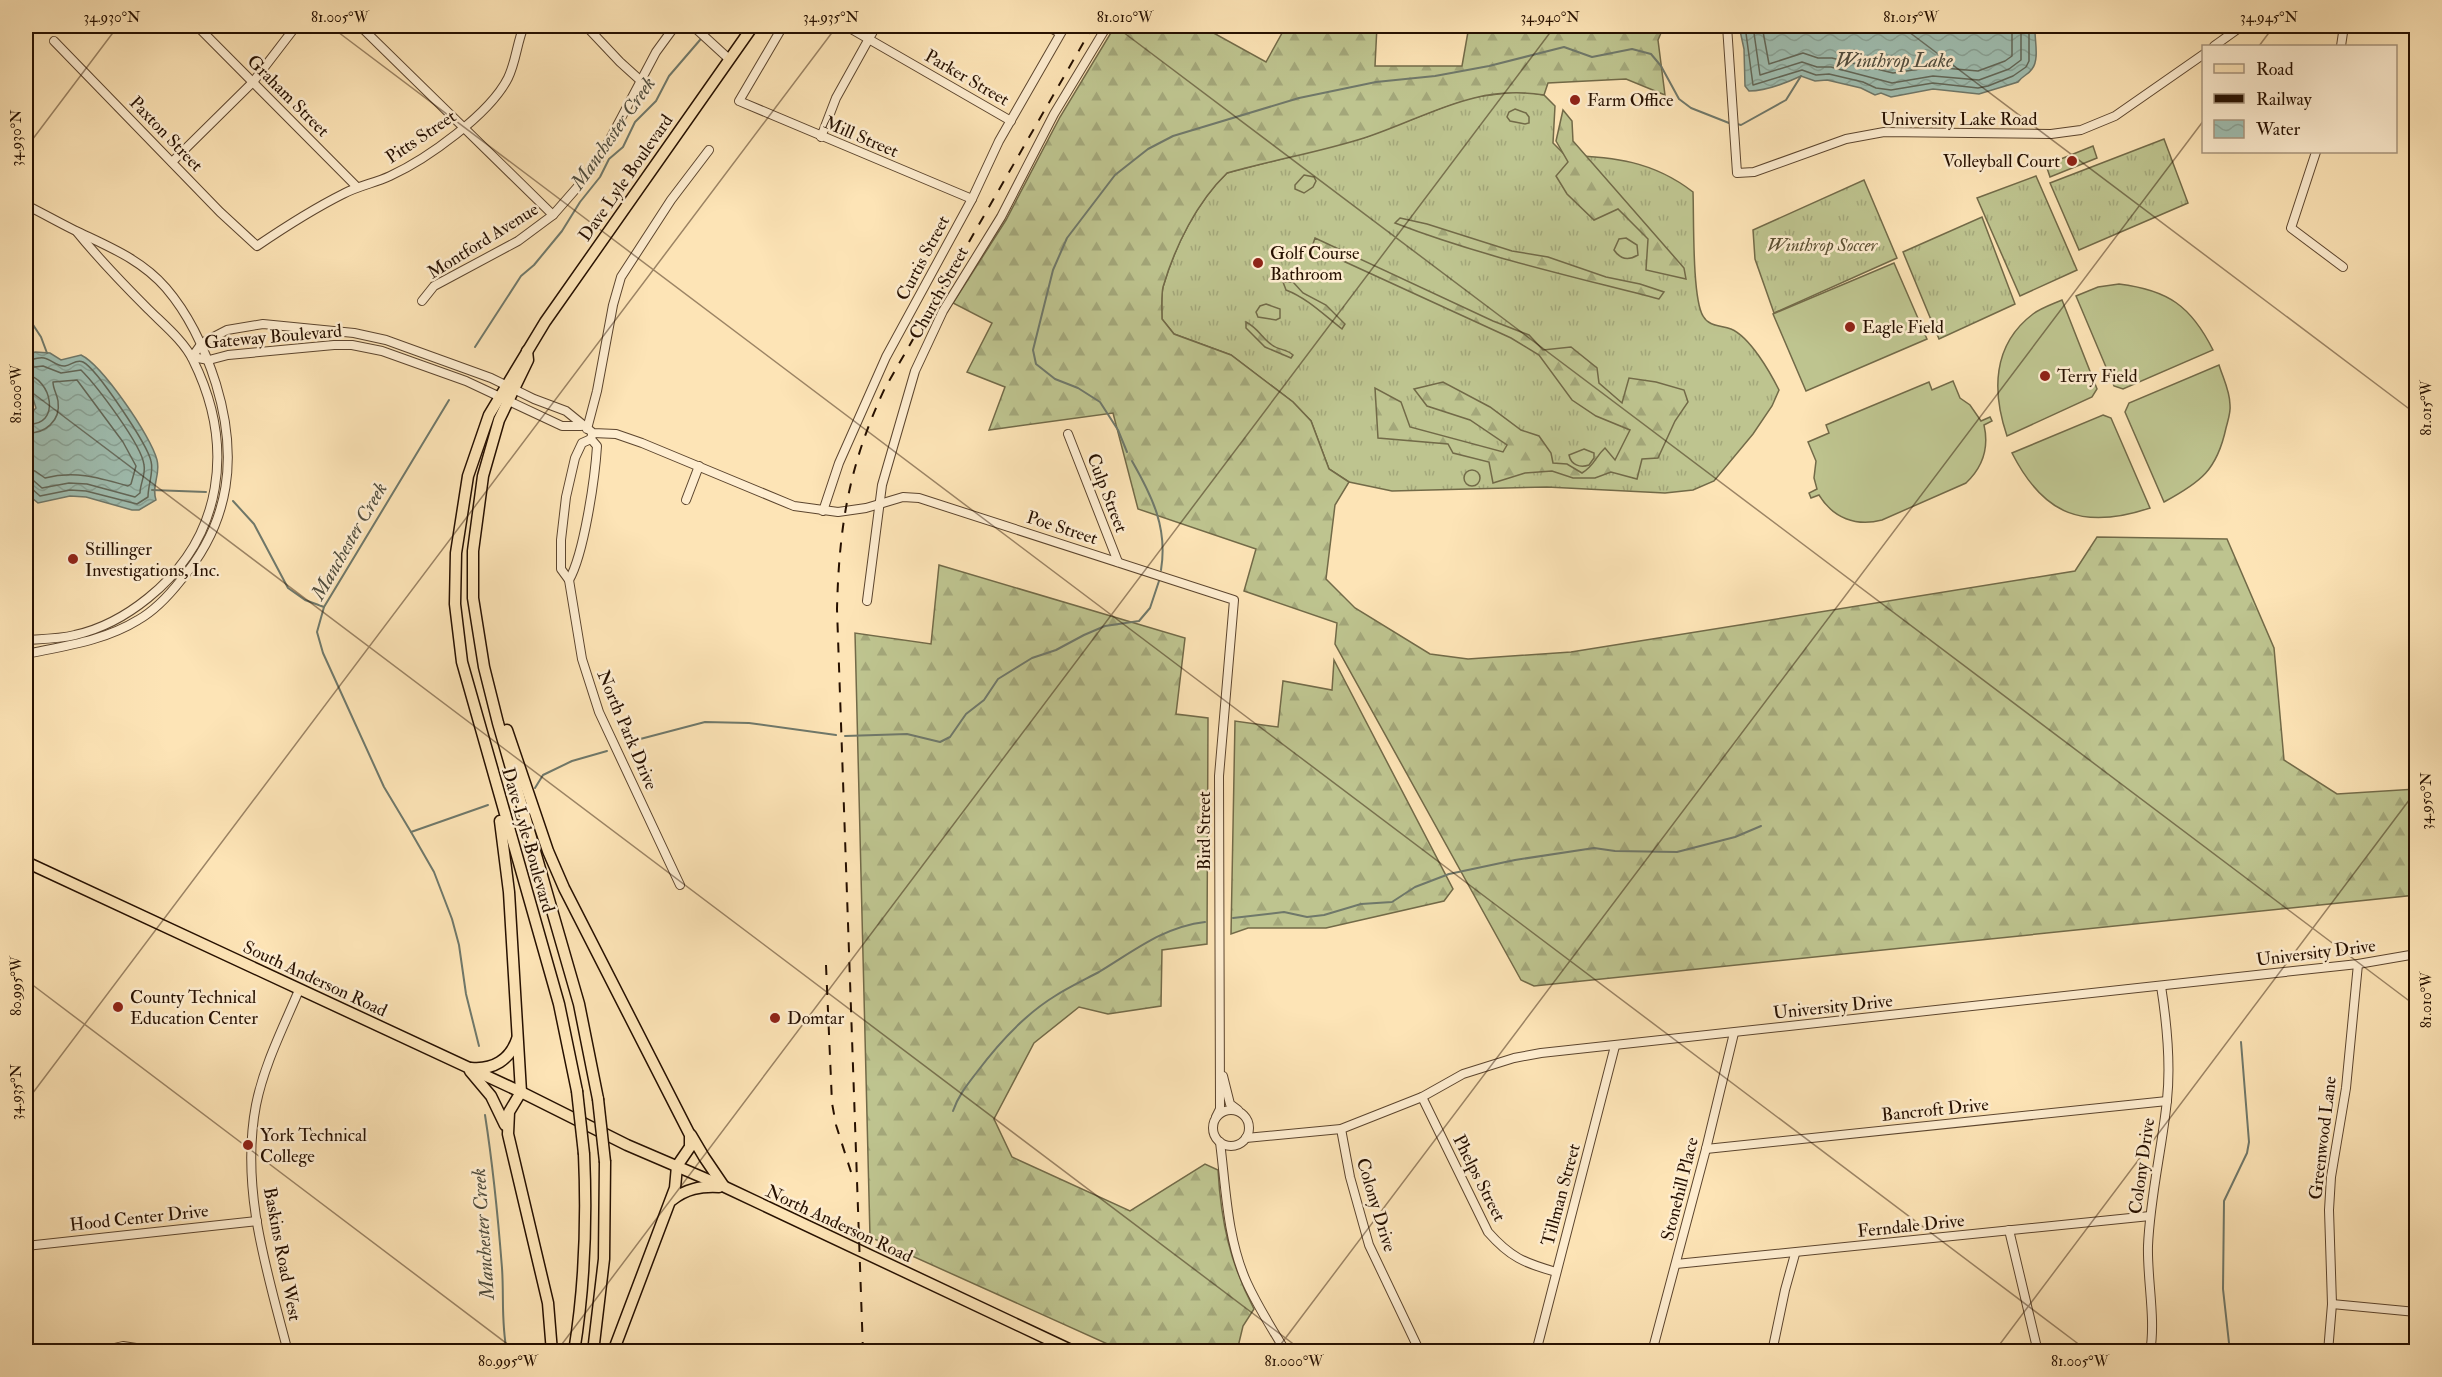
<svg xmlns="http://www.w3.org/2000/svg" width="2442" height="1377" font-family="'IM FELL Double Pica',serif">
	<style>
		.grass { fill: url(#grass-tufts); stroke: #726a48; stroke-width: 1.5 }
		.forest { fill: url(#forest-firs); stroke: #726a48; stroke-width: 1.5 }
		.pitch { fill: #bec48f; stroke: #726a48; stroke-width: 1.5 }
		.water { fill: url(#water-waves); stroke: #6f786a; stroke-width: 1.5 }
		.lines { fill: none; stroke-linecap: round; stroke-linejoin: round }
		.shore { stroke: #626758; stroke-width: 1.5 }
		.stream { stroke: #6f786a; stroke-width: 2 }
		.minor-casing { stroke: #5c452e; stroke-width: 10 }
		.major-casing { stroke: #261000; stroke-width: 13 }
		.minor { stroke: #feedd0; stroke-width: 8 }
		.major { stroke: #fde4b6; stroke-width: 10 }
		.rail { stroke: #261000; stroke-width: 2; stroke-dasharray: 10 10; stroke-linecap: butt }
		.major-bridge-casing { stroke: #261000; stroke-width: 13; stroke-linecap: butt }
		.major-bridge { stroke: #fde4b6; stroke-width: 10 }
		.ticks { fill: none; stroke: #261000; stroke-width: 1.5; stroke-opacity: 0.45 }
		.poi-dot { fill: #8f2418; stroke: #feedd0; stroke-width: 2 }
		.labels { text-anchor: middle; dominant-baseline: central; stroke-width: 5; stroke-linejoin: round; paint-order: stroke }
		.street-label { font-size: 18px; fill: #261000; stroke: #feedd0 }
		.poi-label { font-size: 18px; fill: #261000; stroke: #feedd0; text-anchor: start }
		.park-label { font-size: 18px; font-style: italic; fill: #5b4f32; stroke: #feedd0 }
		.water-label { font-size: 20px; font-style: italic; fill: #504d3e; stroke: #feedd0 }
		.neatline { fill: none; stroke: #261000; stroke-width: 2 }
		.ticks-label { font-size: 15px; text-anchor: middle; fill: #261000 }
	</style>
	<defs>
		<pattern id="grass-tufts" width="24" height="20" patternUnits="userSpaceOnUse" patternTransform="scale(1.5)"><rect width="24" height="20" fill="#bec48f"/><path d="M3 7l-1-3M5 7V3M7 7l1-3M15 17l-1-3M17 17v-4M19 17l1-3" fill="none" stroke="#a3a77a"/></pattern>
		<pattern id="forest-firs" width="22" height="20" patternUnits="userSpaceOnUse" patternTransform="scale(1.5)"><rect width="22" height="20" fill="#bec48f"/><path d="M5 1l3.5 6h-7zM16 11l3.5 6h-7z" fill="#a3a77a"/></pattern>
		<pattern id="water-waves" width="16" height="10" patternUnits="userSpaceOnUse" patternTransform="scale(1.5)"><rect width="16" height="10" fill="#9fbeb1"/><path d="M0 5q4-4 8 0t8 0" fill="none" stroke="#89a296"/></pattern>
	</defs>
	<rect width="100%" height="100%" fill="#fde4b6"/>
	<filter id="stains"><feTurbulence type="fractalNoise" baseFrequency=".00333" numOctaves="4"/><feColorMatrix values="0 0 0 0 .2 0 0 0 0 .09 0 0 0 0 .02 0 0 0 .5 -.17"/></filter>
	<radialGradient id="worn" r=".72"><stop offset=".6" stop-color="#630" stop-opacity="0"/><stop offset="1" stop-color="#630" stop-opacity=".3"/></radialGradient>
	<g class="grass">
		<path d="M1522,91L1544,95L1555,106L1553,143L1565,155C1614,157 1653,161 1693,192C1694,217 1692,298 1703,316C1709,327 1721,325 1731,329C1750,337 1770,372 1779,390L1772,406L1753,434L1714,481L1693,490L1665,493L1547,487L1392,491L1349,482L1329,469L1311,421L1293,402L1231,355L1174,334L1162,319C1162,309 1161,297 1163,287C1175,246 1197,202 1227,173L1366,137L1467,98Z"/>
		<polygon points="2164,139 2188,203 2079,250 2050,183"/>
		<polygon points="2036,176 2077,270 2020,296 1977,198"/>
		<polygon points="1864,180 1897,258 1774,313 1755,259 1753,230"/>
		<polygon points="1982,217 2015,304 1939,339 1903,252"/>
	</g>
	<g class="forest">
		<path d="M1115,26H1201L1266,62L1286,26H1377L1375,66H1462L1469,26L1562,29L1563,26H1664L1658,40L1665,95L1626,79L1548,83L1544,95C1473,84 1428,117 1364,138C1320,152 1273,160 1227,173C1197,202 1175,246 1163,287C1161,297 1162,309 1162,319L1174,334L1231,355L1293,402L1311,421L1329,469L1349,482L1335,505L1326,579L1355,608L1430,654L1468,659L1571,652L2075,571L2097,537L2227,539L2274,648L2284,760L2337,794L2416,789V895L1534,986L1521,980L1335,644L1337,623L1244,591L1256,549L1138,509L1113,413L989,430L1005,387L967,372L992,323L953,303L1006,220L1060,117Z"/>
		<polygon points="1563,110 1572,121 1573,141 1684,268 1686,279 1646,270 1648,239 1618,209 1594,220 1567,194 1556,176 1568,162 1556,141"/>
		<path d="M1400,218L1427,224L1512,251L1548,257L1606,277L1640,284L1664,292L1659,299C1571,276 1480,256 1395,223Z"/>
		<path d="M1315,238L1493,321L1529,335L1543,350L1571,347L1597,368L1599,383L1622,403L1629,378L1656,382L1684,390L1688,402L1675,421L1658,458L1642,459L1637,479L1611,472L1595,478H1573L1552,471L1525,473L1493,483L1489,462L1453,453L1448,444L1378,438L1375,388L1401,402L1410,427L1503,452L1507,445L1470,420L1427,406L1414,389L1443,382L1490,407L1521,430L1539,436L1551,453L1553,463L1567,464L1582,473C1595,465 1595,457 1605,448L1615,460L1630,430L1596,416L1572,400L1539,355L1511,338L1341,260L1313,244Z"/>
		<path d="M1283,282H1293L1303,293L1326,305L1345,324L1342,329C1324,315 1307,298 1286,290Z"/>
		<path d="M1246,322C1258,328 1262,338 1272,345C1278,350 1287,349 1293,355L1291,358L1265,347L1246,328Z"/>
		<path d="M939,565L1185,638L1176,714L1208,718L1207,944L1162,950L1161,1006L1108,1014L1079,1007L1034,1043L994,1119L1012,1157L1130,1211L1205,1164L1218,1170C1221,1222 1230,1263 1254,1309L1243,1326L1237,1351H1123L870,1237L855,633L931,644Z"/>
		<polygon points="1334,660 1453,889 1444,901 1326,928 1248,928 1231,934 1235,721 1278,727 1283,681 1332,690"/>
	</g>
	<g class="pitch">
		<polygon points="1515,109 1526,113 1529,117 1529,123 1525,124 1510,121 1507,117 1509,112"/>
		<polygon points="2093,146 2097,158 2050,177 2046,165"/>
		<polygon points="1304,175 1314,177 1316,181 1313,187 1304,193 1295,189 1295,185"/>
		<path d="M1626,238L1637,245L1638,255C1628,261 1620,259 1614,250L1619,239Z"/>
		<polygon points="1894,263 1927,339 1806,391 1773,314"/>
		<path d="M2119,284C2168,290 2191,306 2213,350L2123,389L2114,386L2076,296L2098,287Z"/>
		<path d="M2062,300L2097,389L2092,397L2007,436C1992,392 1992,345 2033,314C2041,308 2053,304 2062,300Z"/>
		<polygon points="1266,304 1280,309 1280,318 1276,320 1258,317 1256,312 1260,306"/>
		<path d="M2219,365C2223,378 2230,391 2230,405C2231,412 2228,420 2226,428C2217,470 2201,482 2164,502L2125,412L2129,403Z"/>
		<path d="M1953,381L1960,398L1970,405L1981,421L1990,417L1992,421L1984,425C1989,447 1983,467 1966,483L1882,520C1856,527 1833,518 1819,495L1811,498L1809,493L1817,489L1814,478L1816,461L1808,442L1829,433L1826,425L1929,382L1932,390Z"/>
		<path d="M2103,415L2111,418L2150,508C2084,530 2044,516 2012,453Z"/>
		<path d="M1584,449L1594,453V458L1589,465C1580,468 1571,465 1569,455Z"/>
		<circle cx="1472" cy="478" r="8"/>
	</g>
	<g class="water">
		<path d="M1739,26H2035C2034,38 2040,59 2032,69C2028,75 2022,76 2018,82L1979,94L1933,89L1891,97L1881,93L1875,95L1861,88L1827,80L1815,81L1801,76C1786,83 1766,91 1749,91L1745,86L1744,49Z"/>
		<path d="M35,352L50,353L61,360L81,355C102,365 151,436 157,460C161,475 151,485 156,500L139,510H132L86,497L70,496L38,503L32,498L26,485V410L33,411L36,408L31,392L26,386V356Z"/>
	</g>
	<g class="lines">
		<g class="shore">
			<polyline points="1745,26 1753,85 1802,70 1816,75 1829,74 1863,82 1876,88 1891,90 1933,83 1978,88 1988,86 2013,76 2026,67 2029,61 2029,26"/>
			<polyline points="1753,26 1760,75 1802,62 1817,67 1831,67 1892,83 1933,76 1979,80 2009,69 2021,60 2021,26"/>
			<polyline points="1762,26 1769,64 1803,53 1818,58 1832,58 1893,73 1933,67 1978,71 2005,61 2012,56 2012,26"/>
			<path d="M26,361C32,360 37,357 44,358C51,359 57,367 65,366C72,365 76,359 83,362C97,369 147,444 151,461C154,472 148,485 148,497L137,504L86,491L70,490L40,496L31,488L26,487"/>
			<path d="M26,368L43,366L61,373L81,370C96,385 142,445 144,465C146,474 140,484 140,493L135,497L87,484L69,483L42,488L34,481L26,479"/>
			<path d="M26,375C51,377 63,427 26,424"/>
			<path d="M26,433C45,434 61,421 58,401C57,394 53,389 53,382L77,380L123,442L136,466L131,484L128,486C100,478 75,470 45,478L35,471L26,470"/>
		</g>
		<g class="stream">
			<polyline points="1737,124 1741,125 1786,100 1801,76"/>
			<polyline points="26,314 41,337 47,353"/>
			<polyline points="475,347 521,276 534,265 562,231 580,202 600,177 609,159 623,147 635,122 656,101 669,76 712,26"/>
			<polyline points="1127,452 1118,430 1100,402 1078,388 1055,379 1036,364 1033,350 1053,270 1067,238 1115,175 1148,149 1173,136 1299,98 1376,82 1435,76 1489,66 1564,47 1592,57 1632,49 1651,54 1661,66 1679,99 1691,108 1729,123"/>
			<path d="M1132,461C1152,496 1168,528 1161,570"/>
			<polyline points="152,490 206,492"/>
			<polyline points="233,501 254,524 288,588 305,600 324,607"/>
			<polyline points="845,736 907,734 940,742 950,737 966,714 984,700 998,679 1032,658 1056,650 1084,635 1105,626 1139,621 1150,608 1159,581"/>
			<polyline points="625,743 705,722 749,723 836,735"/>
			<polyline points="535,788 543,775 572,761 607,751"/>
			<polyline points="411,832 384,787 323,653 317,632 324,607 449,400"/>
			<polyline points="1233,918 1284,912 1307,917 1324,915 1361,904 1392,902 1415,887 1449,874 1515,860 1594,848 1615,851 1677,852 1735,837 1761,826"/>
			<polyline points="479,1046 466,994 459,945 452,919 434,872 411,832 488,805"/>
			<path d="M953,1111C958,1096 967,1085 977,1072C998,1044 1024,1015 1055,996C1069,987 1084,980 1099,972C1134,951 1163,927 1205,922"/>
			<path d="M485,1115C493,1166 498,1217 502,1268C504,1296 501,1324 507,1352"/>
			<polyline points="2230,1352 2223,1289 2224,1201 2247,1153 2249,1142 2241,1042"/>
		</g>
		<defs>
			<g id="minor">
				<polyline points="197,26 357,187"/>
				<polyline points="360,26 553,215"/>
				<polyline points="586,26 620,62 641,81"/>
				<polyline points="693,26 729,59"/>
				<polyline points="783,26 739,101 972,199"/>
				<polyline points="846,26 1011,121"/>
				<polyline points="1047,26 1060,33"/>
				<polyline points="1727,26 1737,173 1754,172 1846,139 1884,132 2051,134 2081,130 2115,116 2204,54"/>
				<path d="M54,41L220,212L257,246C285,227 313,209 343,194C358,186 375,183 390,176C427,159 490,114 508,78C516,62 517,42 524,26"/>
				<polyline points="2214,46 2242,26"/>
				<polyline points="2341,46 2344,26"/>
				<polyline points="821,137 836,98 876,26"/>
				<polyline points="2316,152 2291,228 2343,267"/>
				<polyline points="172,162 253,82 296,26"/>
				<path d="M26,205C42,213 58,222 74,230C107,246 141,259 166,288C190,316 205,349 216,384C238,456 231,521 181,580C170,594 154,611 138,620C104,641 64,646 26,654"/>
				<polyline points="422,301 434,286 518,241 553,215 581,183 601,156 656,52 675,26"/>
				<polyline points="192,357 202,343 227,330 263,324 354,333 386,340 491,378 534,399 566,411 593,433 616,434 642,443 794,506 838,512 866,508 903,497 919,498 1234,600 1219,776 1220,1109 1216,1117"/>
				<polyline points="192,357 209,360 228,355 334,345 352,345 382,351 466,381 562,426 581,426"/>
				<polyline points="587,429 597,391 613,305 621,277 671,200 709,150"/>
				<polyline points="1068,434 1118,562"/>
				<polyline points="591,439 582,443 575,458 566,497 561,540 561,569 569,580 582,659 599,712 680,885"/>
				<polyline points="686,500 699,466"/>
				<polyline points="823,511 839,463 886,357 972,199 999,141 1065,26"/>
				<path d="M569,580C584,554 595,478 597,446L591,439L592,435"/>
				<polyline points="867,601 882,485 915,371 943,311 1001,217 1054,114 1107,26"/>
				<path d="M26,640C42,639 59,639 75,635C102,629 127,615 148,598C224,537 235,445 193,360C184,341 163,324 148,309C123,284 99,259 77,232"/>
				<polyline points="1223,1076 1230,1104 1238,1110"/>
				<path d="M1422,1097L1488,1232C1510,1257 1524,1263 1556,1272"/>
				<circle cx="1231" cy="1128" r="18"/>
				<polyline points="1341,1129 1350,1177 1369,1245 1420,1352"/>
				<polyline points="1246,1138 1341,1129 1422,1097 1463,1074 1514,1058 1541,1053 2358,964 2416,954"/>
				<path d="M1220,1142C1226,1189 1227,1239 1247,1283C1258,1307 1272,1329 1286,1352"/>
				<polyline points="1706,1149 2167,1101"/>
				<polyline points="2009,1230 2038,1352"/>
				<polyline points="26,1246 257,1221"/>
				<polyline points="1676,1264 2150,1216"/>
				<polyline points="2332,1304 2416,1312"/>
				<polyline points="97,1352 123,1346 162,1352"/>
				<path d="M288,1352C267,1271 240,1189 256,1105C264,1065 283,1028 299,990"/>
				<polyline points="1536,1352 1615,1046"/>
				<polyline points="1652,1352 1706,1149 1734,1033"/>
				<polyline points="1772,1352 1785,1290 1795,1254"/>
				<path d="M2150,1352C2156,1320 2147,1279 2148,1246C2150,1197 2162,1149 2167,1100C2171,1062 2167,1024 2161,986"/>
				<polyline points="2328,1352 2332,1304 2329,1210 2331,1177 2346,1088 2358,964"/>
			</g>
			<g id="major">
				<polyline points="527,351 528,360 499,420 483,476 473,551 473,598 484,667 498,723 579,1004 598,1099"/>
				<polyline points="507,730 548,851 564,888 690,1135 690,1147 677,1166 675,1188 613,1352"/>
				<polyline points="500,821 509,892 521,1092 509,1112 508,1134 548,1303 552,1352"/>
				<polyline points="26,862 521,1092 627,1145 725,1187 1075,1352"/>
				<path d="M471,1068C493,1070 510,1060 517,1039"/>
				<polyline points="470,1071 491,1096 505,1125"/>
				<polyline points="577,1091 559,1004 462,662 455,604 456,553 468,476 489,415 545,322 753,26"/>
				<polyline points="691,1135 704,1157 723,1185"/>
				<path d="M672,1200C686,1189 700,1186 719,1187"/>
				<path d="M574,1352C585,1285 587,1221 584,1154"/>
				<polyline points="593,1352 604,1259 605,1162"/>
			</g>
		</defs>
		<use href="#minor" class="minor-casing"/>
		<use href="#major" class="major-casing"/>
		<use href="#minor" class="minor"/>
		<use href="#major" class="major"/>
		<g class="rail">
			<polyline points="826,965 832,1103 836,1125 851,1172"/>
			<path d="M863,1352L837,609C839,526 849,464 885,388L1093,26"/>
		</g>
		<defs>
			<g id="major-bridge">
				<polyline points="577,1091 584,1154"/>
				<polyline points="598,1099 605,1162"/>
			</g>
		</defs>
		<use href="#major-bridge" class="major-bridge-casing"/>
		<use href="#major-bridge" class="major-bridge"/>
	</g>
	<path class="ticks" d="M330,26L2089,1352M1115,26L2416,1006M1901,26L2416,414M2259,46L2274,26M26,148L118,26M26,388L1304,1352M26,980L518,1352M26,1102L837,26M556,1352L1555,26M1275,1352L2204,120M1994,1352L2416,791"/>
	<g class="poi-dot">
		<circle cx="1575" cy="100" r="6"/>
		<circle cx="2072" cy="161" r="6"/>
		<circle cx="1258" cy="263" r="6"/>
		<circle cx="1850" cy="327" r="6"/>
		<circle cx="2045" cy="376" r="6"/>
		<circle cx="73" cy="559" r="6"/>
		<circle cx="118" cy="1007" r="6"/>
		<circle cx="775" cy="1018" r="6"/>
		<circle cx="248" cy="1145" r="6"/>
	</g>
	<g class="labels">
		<g class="street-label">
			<text transform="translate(967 78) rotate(30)">Parker Street</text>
			<text transform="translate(288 96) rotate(45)">Graham Street</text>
			<text x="1959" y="119">University Lake Road</text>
			<text transform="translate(166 134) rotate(46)">Paxton Street</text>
			<text transform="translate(421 137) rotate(-34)">Pitts Street</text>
			<text transform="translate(861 137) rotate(23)">Mill Street</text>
			<text transform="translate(626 178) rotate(-55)">Dave Lyle Boulevard</text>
			<text transform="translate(483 241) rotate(-32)">Montford Avenue</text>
			<text transform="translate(923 258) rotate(-62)">Curtis Street</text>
			<text transform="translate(939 293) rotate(-61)">Church Street</text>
			<text transform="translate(273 337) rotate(-5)">Gateway Boulevard</text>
			<text transform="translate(1107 493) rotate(69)">Culp Street</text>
			<text transform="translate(1062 528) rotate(18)">Poe Street</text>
			<text transform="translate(627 730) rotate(67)">North Park Drive</text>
			<text transform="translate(1204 831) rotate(-90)">Bird Street</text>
			<text transform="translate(528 840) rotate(74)">Dave Lyle Boulevard</text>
			<text transform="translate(2316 953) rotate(-7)">University Drive</text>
			<text transform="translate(315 979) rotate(25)">South Anderson Road</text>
			<text transform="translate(1833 1007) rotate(-6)">University Drive</text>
			<text transform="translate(1935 1110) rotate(-6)">Bancroft Drive</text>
			<text transform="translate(2323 1138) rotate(-83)">Greenwood Lane</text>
			<text transform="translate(2142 1166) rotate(-82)">Colony Drive</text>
			<text transform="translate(1479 1178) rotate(63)">Phelps Street</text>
			<text transform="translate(1680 1189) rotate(-76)">Stonehill Place</text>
			<text transform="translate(1561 1195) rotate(-75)">Tillman Street</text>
			<text transform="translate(1376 1205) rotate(73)">Colony Drive</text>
			<text transform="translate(139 1218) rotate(-6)">Hood Center Drive</text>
			<text transform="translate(839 1224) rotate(25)">North Anderson Road</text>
			<text transform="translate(1911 1226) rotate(-6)">Ferndale Drive</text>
			<text transform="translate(282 1254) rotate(79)">Baskins Road West</text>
		</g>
		<g class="poi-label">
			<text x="1587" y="100">Farm Office</text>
			<text x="2060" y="161" text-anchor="end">Volleyball Court</text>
			<text x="1270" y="253">Golf Course<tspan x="1270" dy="21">Bathroom</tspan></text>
			<text x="1862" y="327">Eagle Field</text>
			<text x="2057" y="376">Terry Field</text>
			<text x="85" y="549">Stillinger<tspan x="85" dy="21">Investigations, Inc.</tspan></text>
			<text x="130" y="997">County Technical<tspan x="130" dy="21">Education Center</tspan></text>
			<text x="787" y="1018">Domtar</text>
			<text x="260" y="1135">York Technical<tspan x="260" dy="21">College</tspan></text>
		</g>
		<g class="park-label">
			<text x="1822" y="245">Winthrop Soccer</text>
		</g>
		<g class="water-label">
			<text x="1894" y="60">Winthrop Lake</text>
			<text transform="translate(613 133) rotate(-55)">Manchester Creek</text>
			<text transform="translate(349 541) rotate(-60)">Manchester Creek</text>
			<text transform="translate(483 1234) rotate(-94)">Manchester Creek</text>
		</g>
	</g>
	<rect width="2442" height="1377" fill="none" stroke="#fde4b6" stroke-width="66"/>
	<rect x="2202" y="45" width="195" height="108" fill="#feedd0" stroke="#a8957d" stroke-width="1.5"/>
	<rect x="2214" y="64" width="30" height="9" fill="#fde4b6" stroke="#a8957d" stroke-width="1.5"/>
	<text x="2256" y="75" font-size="18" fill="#261000">Road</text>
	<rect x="2214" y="94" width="30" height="9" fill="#261000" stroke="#a8957d" stroke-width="1.5"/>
	<text x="2256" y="105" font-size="18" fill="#261000">Railway</text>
	<rect x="2214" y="120" width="30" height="18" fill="url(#water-waves)" stroke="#a8957d" stroke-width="1.5"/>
	<text x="2256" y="135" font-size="18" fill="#261000">Water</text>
	<rect x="33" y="33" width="2376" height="1311" class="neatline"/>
	<g class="ticks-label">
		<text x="112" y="22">34.930°N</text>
		<text x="340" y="22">81.005°W</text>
		<text x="831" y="22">34.935°N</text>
		<text x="1125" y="22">81.010°W</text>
		<text x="1550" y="22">34.940°N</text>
		<text x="1911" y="22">81.015°W</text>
		<text x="2269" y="22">34.945°N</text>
		<text transform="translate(16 138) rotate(-90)" y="5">34.930°N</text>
		<text transform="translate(16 394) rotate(-90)" y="5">81.000°W</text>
		<text transform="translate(2426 408) rotate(-90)" y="5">81.015°W</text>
		<text transform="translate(2426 801) rotate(-90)" y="5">34.950°N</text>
		<text transform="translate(16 986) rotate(-90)" y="5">80.995°W</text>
		<text transform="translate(2426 1000) rotate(-90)" y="5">81.010°W</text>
		<text transform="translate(16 1092) rotate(-90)" y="5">34.935°N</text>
		<text x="508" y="1366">80.995°W</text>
		<text x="1294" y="1366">81.000°W</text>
		<text x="2080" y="1366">81.005°W</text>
	</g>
	<rect width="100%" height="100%" filter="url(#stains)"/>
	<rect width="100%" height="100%" fill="url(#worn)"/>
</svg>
